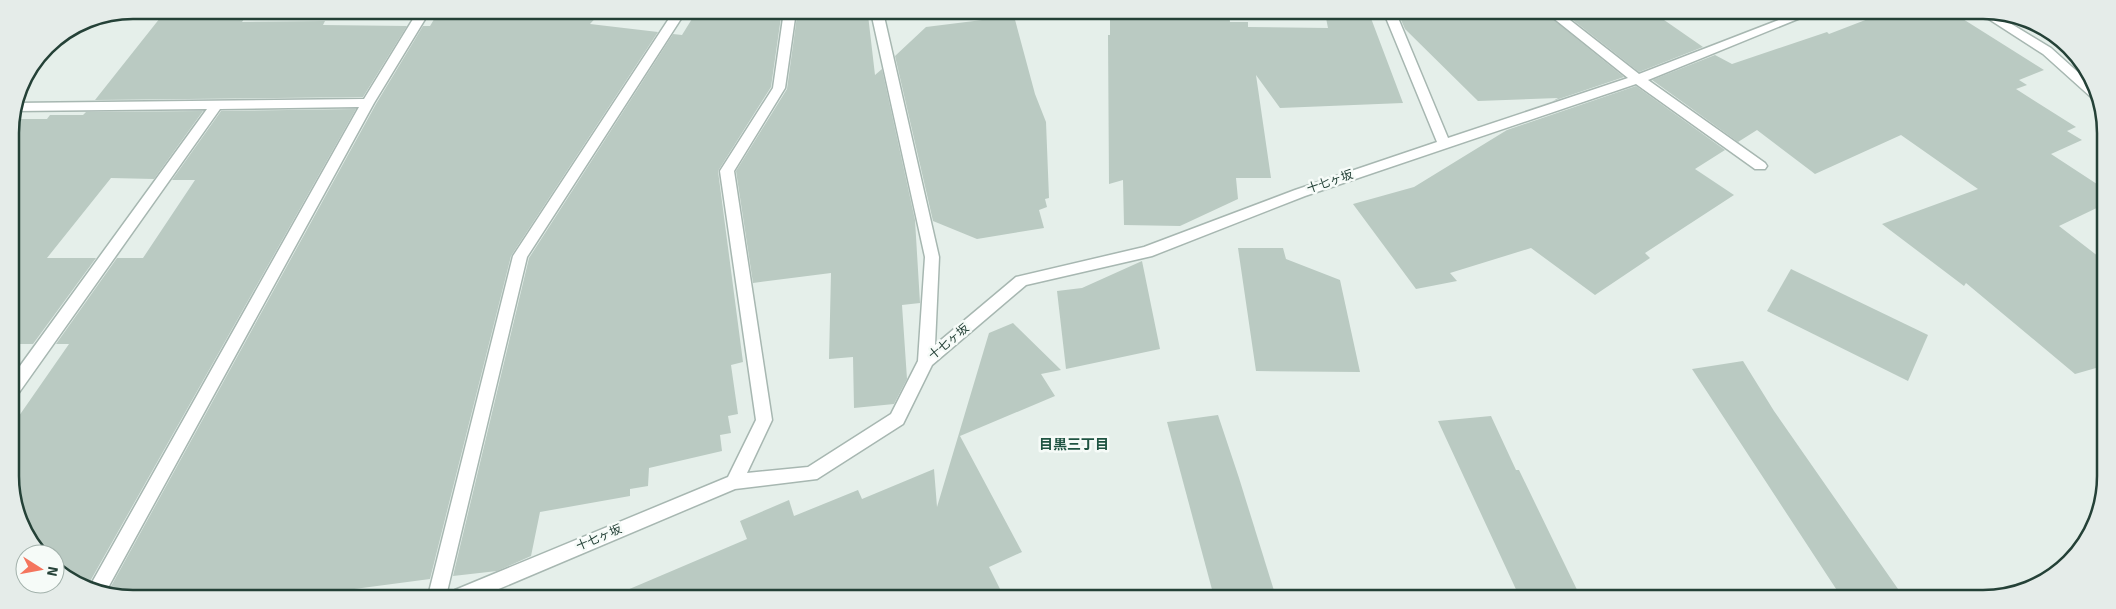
<svg xmlns="http://www.w3.org/2000/svg" width="2116" height="609" font-family="Signika,'Noto Sans JP',sans-serif">
	<style>
		.building { fill: #bacac2 }
		.lines { fill: none; stroke-linecap: round; stroke-linejoin: round }
		.minor-casing { stroke: #a7b7b1; stroke-width: 3 }
		.minor { fill: #fff; fill-rule: evenodd }
		.labels { text-anchor: middle; dominant-baseline: central; stroke-width: 5; stroke-linejoin: round; paint-order: stroke }
		.street-label { font-size: 12px; fill: #244137; stroke: #f6fbf8 }
		.neighbourhood-label { font-size: 14px; font-weight: bold; fill: #1f5442; stroke: #f6fbf8 }
		.rim { fill: none; stroke: #244137; stroke-width: 2.5 }
	</style>
	<rect width="100%" height="100%" fill="#e5efea"/>
	<g class="building">
		<polygon points="439,11 602,11 590,24 658,32 511,256 430,579 309,595 261,595 262,589 109,590 376,104 423,26 430,26"/>
		<polygon points="704,11 781,17 771,87 718,171 743,362 731,365 738,414 728,416 731,433 720,435 722,451 649,468 648,486 630,489 630,496 540,512 531,556 497,571 453,576 529,258 673,34 682,35 695,14 702,15"/>
		<polygon points="1110,12 1229,13 1230,22 1248,22 1248,27 1328,28 1325,13 1369,13 1403,103 1280,108 1256,75 1271,178 1236,178 1238,199 1180,226 1124,225 1123,180 1109,184 1108,35 1110,35"/>
		<polygon points="1398,13 1545,13 1624,77 1553,101 1558,98 1478,101 1405,29"/>
		<polygon points="1564,13 1654,13 1703,47 1639,72"/>
		<polygon points="832,14 832,18 868,15 875,75 882,69 915,220 920,303 902,305 907,379 894,404 854,408 853,357 829,359 831,273 753,283 736,171 787,89 797,16"/>
		<polygon points="1881,14 1955,14 2044,70 2019,80 2027,85 2016,89 2076,127 2067,131 2082,140 2051,154 2103,188 2103,205 2059,226 2103,260 2103,366 2075,374 1966,283 1964,286 1882,224 1978,189 1901,135 1815,174 1757,130 1738,142 1652,80 1715,55 1732,64 1827,32 1829,34"/>
		<polygon points="1014,16 1035,94 1046,122 1049,198 1045,199 1047,207 1039,210 1044,228 977,239 933,221 895,56 926,27"/>
		<polygon points="160,18 244,19 242,22 325,21 323,25 407,26 363,97 95,100"/>
		<polygon points="1636,86 1725,150 1695,169 1734,195 1645,253 1650,258 1595,295 1531,248 1450,273 1457,281 1416,289 1353,204 1414,187 1507,130"/>
		<polygon points="356,109 88,585 90,588 55,568 55,554 41,554 12,500 12,426 69,344 56,344 117,258 143,258 195,180 172,180 221,111"/>
		<polygon points="203,111 154,179 111,178 47,258 96,258 33,344 11,344 12,119 47,119 50,115 83,115 86,112"/>
		<polygon points="1238,248 1283,248 1286,259 1340,280 1360,372 1256,371"/>
		<polygon points="1142,261 1160,349 1066,369 1057,291 1082,288"/>
		<polygon points="1791,269 1928,335 1908,381 1767,311"/>
		<polygon points="1013,323 1061,370 1041,374 1055,396 960,436 1022,552 989,567 1004,597 613,596 747,539 740,521 789,500 794,516 858,490 862,499 934,469 937,507 989,333"/>
		<polygon points="1743,361 1774,411 1905,599 1842,598 1692,369"/>
		<polygon points="1218,415 1239,478 1276,597 1214,597 1167,422"/>
		<polygon points="1491,416 1516,470 1519,470 1581,598 1520,598 1438,421"/>
	</g>
	<g class="lines">
		<defs>
			<g id="minor">
				<polygon points="418,11 430,11 374,103 104,595 90,586 359,107 220,109 18,394 12,395 12,377 207,109 15,111 15,103 364,99"/>
				<polygon points="674,11 686,11 527,257 446,596 428,596 513,256"/>
				<polygon points="784,11 796,11 785,88 734,171 772,420 747,473 808,467 891,414 918,361 925,257 871,12 883,12 939,257 935,345 1016,277 1144,247 1295,190 1437,142 1384,13 1396,13 1448,138 1628,78 1547,13 1561,13 1639,74 1794,14 1810,14 1648,80 1765,163 1767,166 1765,169 1755,169 1636,84 1305,196 1152,256 1026,285 932,365 903,424 817,479 735,489 482,596 452,596 455,590 728,477 756,420 720,171 773,88"/>
				<polygon points="1981,14 1995,14 2051,48 2091,84 2098,99 2092,98 2043,54"/>
			</g>
		</defs>
		<use href="#minor" class="minor-casing"/>
		<use href="#minor" class="minor"/>
	</g>
	<g class="labels">
		<g class="street-label">
			<text transform="translate(1330 182) rotate(-19)">十七ヶ坂</text>
			<text transform="translate(949 342) rotate(-40)">十七ヶ坂</text>
			<text transform="translate(599 538) rotate(-23)">十七ヶ坂</text>
		</g>
		<g class="neighbourhood-label">
			<text x="1074" y="444">目黒三丁目</text>
		</g>
	</g>
	<path d="M0 0H2116V609H0ZM133 19H1983A114 114 0 0 1 2097 133V476A114 114 0 0 1 1983 590H133A114 114 0 0 1 19 476V133A114 114 0 0 1 133 19Z" fill="#e5ece9" fill-rule="evenodd"/>
	<path class="rim" d="M133 19H1983A114 114 0 0 1 2097 133V476A114 114 0 0 1 1983 590H133A114 114 0 0 1 19 476V133A114 114 0 0 1 133 19Z"/>
	<g transform="translate(40 569) rotate(101)"><circle r="24" fill="#f6fbf8" stroke="#a2b1ab"/>
	<path d="M0-4L9 19L0 12L-9 19Z" fill="#f4755e"/>
	<text y="-8" font-size="14" font-weight="bold" text-anchor="middle" fill="#244137">N</text>
	</g>
</svg>
